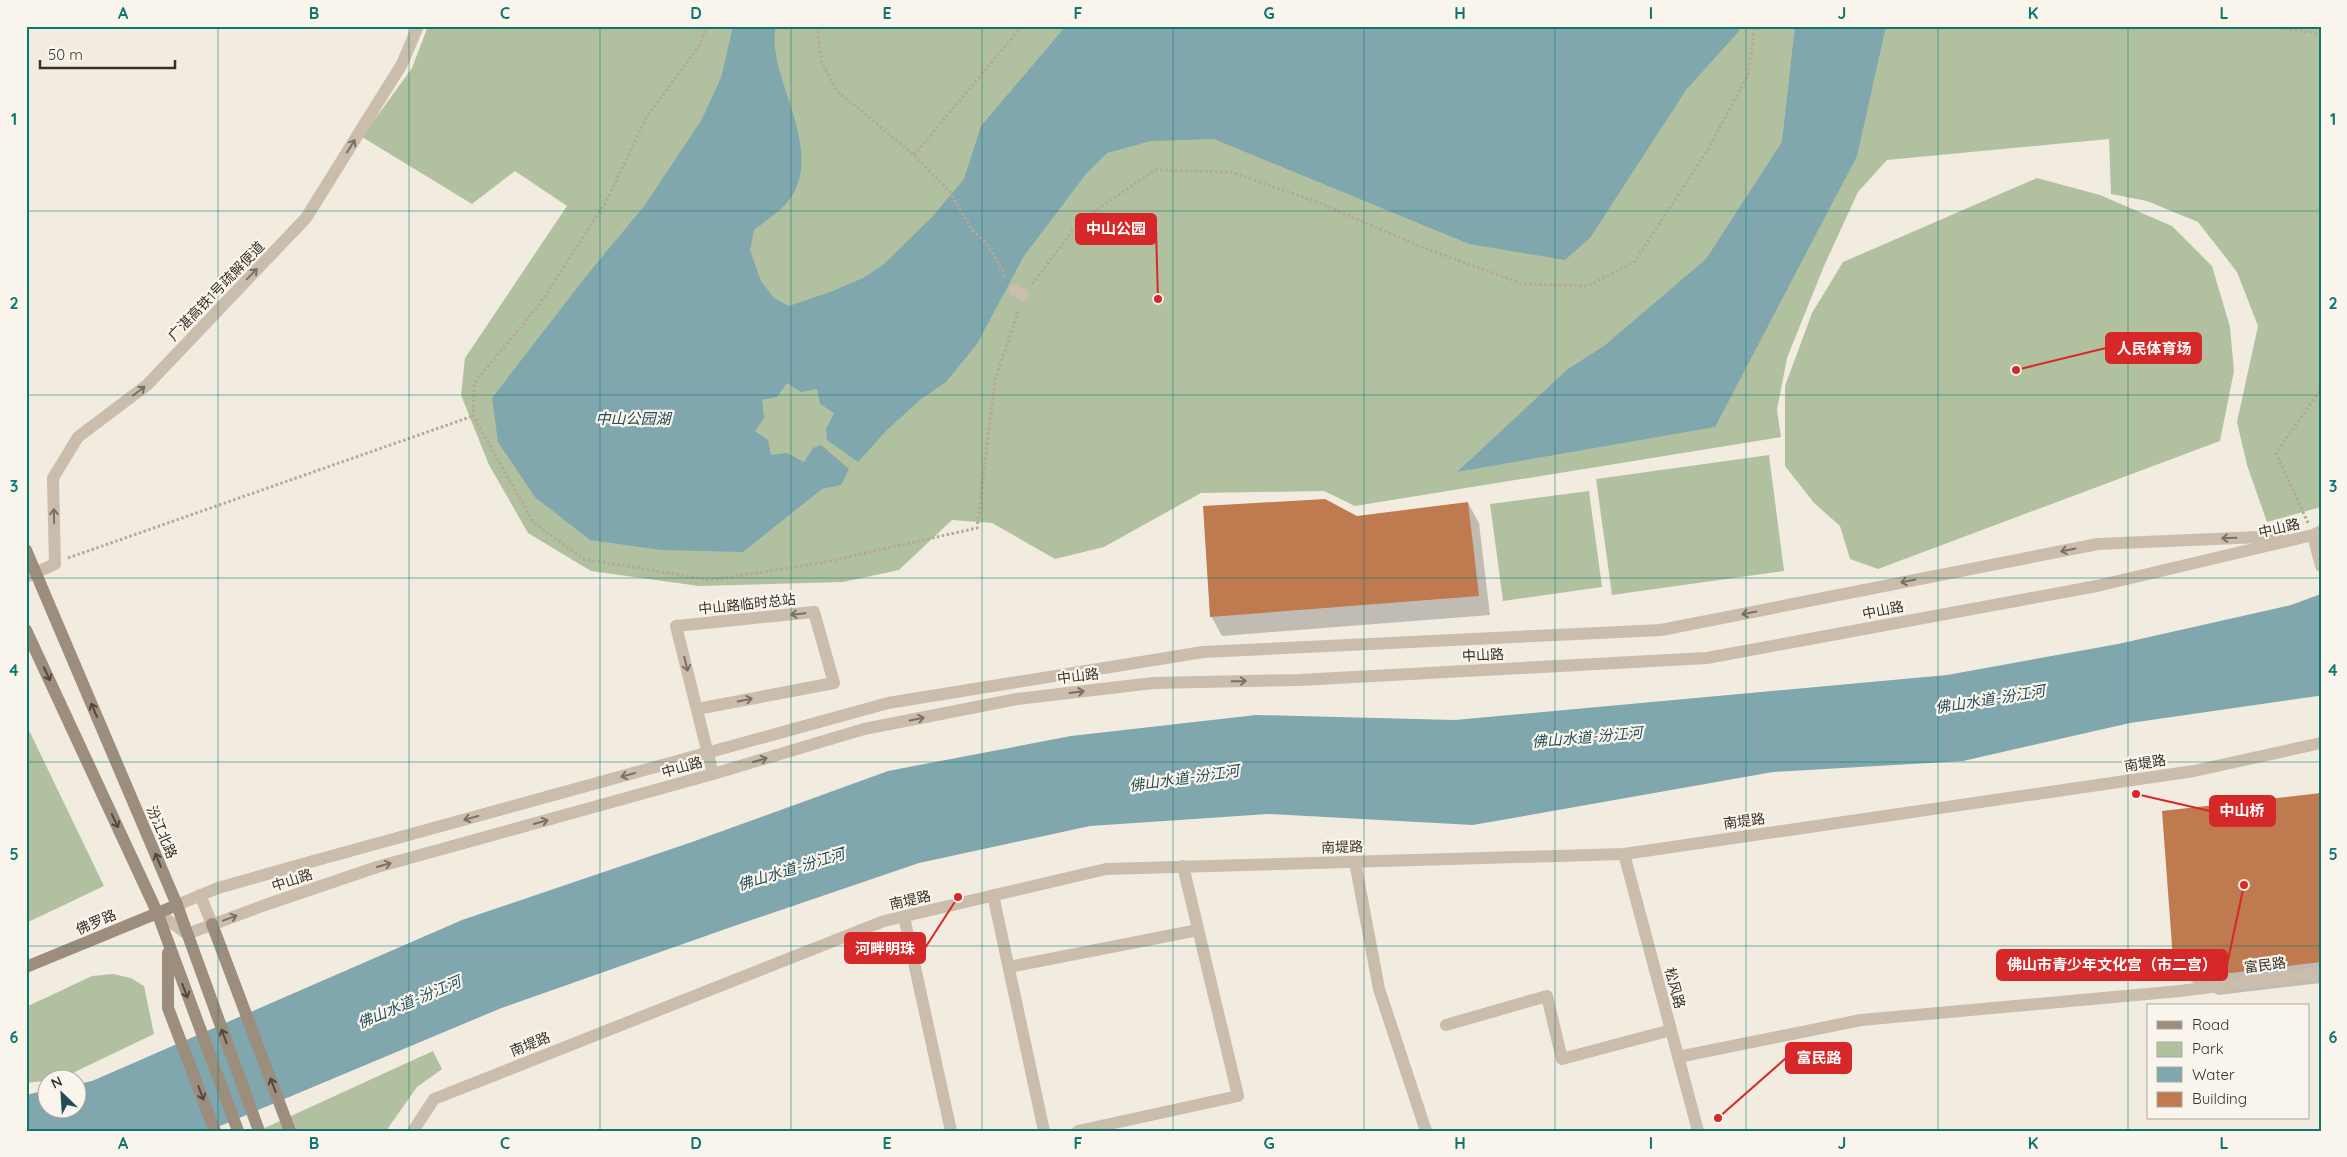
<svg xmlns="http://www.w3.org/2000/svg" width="2347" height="1157" font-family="Quicksand,'Noto Sans SC',sans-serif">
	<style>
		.green { fill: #b1c1a0 }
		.water { fill: #80a6ae }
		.shadow { fill: #0003 }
		.building { fill: #c07a50 }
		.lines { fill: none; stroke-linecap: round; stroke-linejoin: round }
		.path { stroke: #b6a896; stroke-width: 3; stroke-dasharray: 2.5 2.5; stroke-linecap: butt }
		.pedestrian { stroke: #cabdac; stroke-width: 12 }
		.minor { stroke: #cabdac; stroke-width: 12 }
		.tertiary { stroke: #cabdac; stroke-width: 12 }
		.secondary { stroke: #9d8d7d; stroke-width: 12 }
		.secondary-bridge { stroke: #9d8d7d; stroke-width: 12 }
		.oneway { stroke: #7a7065 }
		.oneway2 { stroke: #514840 }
		.grid { fill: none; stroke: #0f766e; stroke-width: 1; stroke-opacity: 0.55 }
		.labels { text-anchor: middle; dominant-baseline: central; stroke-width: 4.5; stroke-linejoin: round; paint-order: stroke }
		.street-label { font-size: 14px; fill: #38312b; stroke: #f9f5ec }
		.water-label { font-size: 15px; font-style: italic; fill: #224d58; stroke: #f9f5ec }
		.leader { fill: none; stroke: #d62828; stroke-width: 2 }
		.callout-dot { fill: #d62828; stroke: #f9f5ec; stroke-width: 2 }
		.callout { fill: #d62828; stroke: #d62828; stroke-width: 2 }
		.callout-label { font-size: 15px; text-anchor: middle; font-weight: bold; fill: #fff }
		.neatline { fill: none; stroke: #0f766e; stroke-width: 2 }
		.grid-label { font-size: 16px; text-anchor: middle; font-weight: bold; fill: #0f766e }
	</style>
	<rect width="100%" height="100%" fill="#f2ece0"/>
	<g class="green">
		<polygon points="428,26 2321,26 2321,507 2267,522 2247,465 2237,422 2258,326 2237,272 2198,222 2147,201 2111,194 2109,139 1887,160 1858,192 1824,266 1787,358 1777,410 1781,437 1355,506 1324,491 1201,493 1104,547 1055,559 992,523 952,520 899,570 843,582 699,586 591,571 528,533 489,465 461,395 465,358 567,206 515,171 472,204 362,137 412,68"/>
		<polygon points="2037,178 2100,195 2172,226 2212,266 2230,327 2234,371 2220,441 1878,569 1850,559 1840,526 1814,503 1785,466 1785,386 1812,313 1843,262"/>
		<polygon points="1769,455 1784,571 1612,595 1596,479"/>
		<polygon points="1589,491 1602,587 1503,601 1490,504"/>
		<polygon points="26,724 104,886 26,923"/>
		<polygon points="113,974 131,978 144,986 154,1034 60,1079 26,1083 26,1007 92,976"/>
		<polygon points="433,1051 442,1069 417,1087 388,1128 388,1131 258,1131"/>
	</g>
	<g class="water">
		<path d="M733,26H776C772,43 777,62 782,79C794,119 818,171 784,206C775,215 764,222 754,230L750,250L761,281L774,298L789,306L833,291L863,278L883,265L933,216L964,179L981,126L1066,26H1738L1739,31L1686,90L1590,238L1565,260L1469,244L1214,139L1151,141L1107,153L1086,174L1024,256L977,344L946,382L921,399L888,429L858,462L827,440L826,429L834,413L820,404L817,389L801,392L787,383L777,397L762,400L764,418L755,431L768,440L771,455L787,453L804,462L813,448L821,445L849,469L841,485L822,489L743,552L661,550L590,540L535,497L498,442L492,398L587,275L645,205L701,121L721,78Z"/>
		<polygon points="1795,26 1886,26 1857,156 1715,427 1457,472 1568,369 1604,346 1706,259 1782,142"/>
		<polygon points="2321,594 2321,695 2318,696 2130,723 1963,761 1773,772 1473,825 1268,814 1090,826 919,863 734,926 499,1009 208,1131 26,1131 26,1095 47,1090 48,1110 78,1110 78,1084 92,1081 462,920 692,842 888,771 1071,736 1256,715 1455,720 1947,675 2118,644 2291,605"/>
	</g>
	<g class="shadow">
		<polygon points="1468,503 1479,523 1490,615 1222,636 1211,616 1357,517"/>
		<polygon points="2321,794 2321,983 2218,995 2186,979 2175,959"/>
	</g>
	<g class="building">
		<polygon points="1325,499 1357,516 1468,502 1479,596 1210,617 1203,506"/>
		<polygon points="2321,793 2321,962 2206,976 2173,959 2162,811"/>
	</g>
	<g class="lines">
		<g class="path">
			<polyline points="707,26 699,46 646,118 606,202 539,305 474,383 473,416 534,523 584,559 710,580 821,563 977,528 995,380 1019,309"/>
			<polyline points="817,26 822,63 836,90 914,155 950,192 972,230 986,243 995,257 1006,278"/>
			<polyline points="2270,26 2321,34"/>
			<polyline points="914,155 1022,26"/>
			<polyline points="1032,284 1080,221 1155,170 1231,172 1317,202 1424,248 1523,284 1588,286 1634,262 1707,151 1748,75 1755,26"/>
			<polyline points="2308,523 2276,453 2321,389"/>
			<polyline points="68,558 473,416"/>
		</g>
		<polyline class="pedestrian" points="1015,290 1023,295"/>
		<g class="minor">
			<polyline points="697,709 834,683 814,612 676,626 713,774"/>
			<polyline points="1355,862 1379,989 1426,1131"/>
			<polyline points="993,895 1044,1131"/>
			<polyline points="904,917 951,1131"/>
			<polyline points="1009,967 1198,930"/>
			<polyline points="1446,1025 1547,996 1562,1059 1671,1030"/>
			<polyline points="1078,1131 1238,1096 1183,866"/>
		</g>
		<g class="tertiary">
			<polyline points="2313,535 2321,566"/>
			<polyline points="26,577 55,564 53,478 78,437 147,385 306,218 402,64 418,26"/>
			<polyline points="1624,854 1698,1131"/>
			<polyline points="200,895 212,924"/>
			<polyline points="177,905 218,888 299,865 888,703 1203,652 1661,630 2098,544 2283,536"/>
			<polyline points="157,912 187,934 265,905 377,867 713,774 864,729 1017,699 1153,683 1299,680 1707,658 2097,586 2313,535 2321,531"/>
			<polyline points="1678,1057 1861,1020 2180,991 2321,973"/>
			<polyline points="413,1131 434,1099 884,921 1106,869 1624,854 2194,771 2321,743"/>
		</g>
		<g class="secondary">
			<polyline points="26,630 157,912 238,1131"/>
			<polyline points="212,924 290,1131"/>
			<polyline points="168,953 168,1008 215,1131"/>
			<polyline points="26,967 177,905 259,1131"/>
		</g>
		<polyline class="secondary-bridge" points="26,550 177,905"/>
	</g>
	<defs><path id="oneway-shaft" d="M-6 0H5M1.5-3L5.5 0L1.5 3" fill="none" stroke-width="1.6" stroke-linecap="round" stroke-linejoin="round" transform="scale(1.25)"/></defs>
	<g class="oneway">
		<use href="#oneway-shaft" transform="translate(351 146) rotate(-58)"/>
		<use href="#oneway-shaft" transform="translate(252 274) rotate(-46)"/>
		<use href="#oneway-shaft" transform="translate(139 391) rotate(-37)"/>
		<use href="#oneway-shaft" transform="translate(54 516) rotate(-91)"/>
		<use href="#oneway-shaft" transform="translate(2229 538) rotate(178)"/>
		<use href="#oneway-shaft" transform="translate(2068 550) rotate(169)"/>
		<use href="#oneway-shaft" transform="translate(1908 581) rotate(169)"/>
		<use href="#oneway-shaft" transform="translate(1749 613) rotate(169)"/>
		<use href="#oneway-shaft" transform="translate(798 614) rotate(174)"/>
		<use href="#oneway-shaft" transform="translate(686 664) rotate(76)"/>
		<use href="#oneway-shaft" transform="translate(1239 681) rotate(-1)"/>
		<use href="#oneway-shaft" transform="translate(1077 692) rotate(-7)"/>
		<use href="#oneway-shaft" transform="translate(745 700) rotate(-11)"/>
		<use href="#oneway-shaft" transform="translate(917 719) rotate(-11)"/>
		<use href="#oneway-shaft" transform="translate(760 760) rotate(-16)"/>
		<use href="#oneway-shaft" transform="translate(628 775) rotate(165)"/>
		<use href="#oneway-shaft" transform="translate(471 818) rotate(165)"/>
		<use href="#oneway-shaft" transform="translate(541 822) rotate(-16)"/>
		<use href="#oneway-shaft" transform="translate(384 865) rotate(-16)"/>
		<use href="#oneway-shaft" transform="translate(230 918) rotate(-20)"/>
	</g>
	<g class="oneway2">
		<use href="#oneway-shaft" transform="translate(47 674) rotate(65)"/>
		<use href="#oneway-shaft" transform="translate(94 710) rotate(-113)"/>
		<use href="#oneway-shaft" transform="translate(115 821) rotate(65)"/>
		<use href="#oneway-shaft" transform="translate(158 860) rotate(-113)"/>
		<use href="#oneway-shaft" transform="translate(185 991) rotate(69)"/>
		<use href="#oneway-shaft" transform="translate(224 1036) rotate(-110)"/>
		<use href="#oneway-shaft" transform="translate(273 1085) rotate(-111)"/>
		<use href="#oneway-shaft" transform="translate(201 1093) rotate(69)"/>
	</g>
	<path class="grid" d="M218,26V1131M409,26V1131M600,26V1131M791,26V1131M982,26V1131M1173,26V1131M1364,26V1131M1555,26V1131M1746,26V1131M1938,26V1131M2128,26V1131M26,211H2321M26,395H2321M26,578H2321M26,762H2321M26,946H2321"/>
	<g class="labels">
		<g class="street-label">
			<text transform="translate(216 291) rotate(-46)">广湛高铁1号疏解便道</text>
			<text transform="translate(2279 528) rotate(-13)">中山路</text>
			<text transform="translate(747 604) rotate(-6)">中山路临时总站</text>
			<text transform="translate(1883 610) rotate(-11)">中山路</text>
			<text transform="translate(1483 655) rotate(-3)">中山路</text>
			<text transform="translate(1078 676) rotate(-7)">中山路</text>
			<text transform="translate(2145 763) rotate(-9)">南堤路</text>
			<text transform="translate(682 767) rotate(-16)">中山路</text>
			<text transform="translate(1744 821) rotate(-8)">南堤路</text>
			<text transform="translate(162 832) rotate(67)">汾江北路</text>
			<text transform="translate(1342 847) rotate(-2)">南堤路</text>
			<text transform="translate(292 880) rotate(-18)">中山路</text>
			<text transform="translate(910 900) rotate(-13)">南堤路</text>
			<text transform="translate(96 922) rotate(-23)">佛罗路</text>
			<text transform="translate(2265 965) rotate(-7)">富民路</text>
			<text transform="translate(1675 988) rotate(75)">松风路</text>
			<text transform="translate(530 1044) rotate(-22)">南堤路</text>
		</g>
		<g class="water-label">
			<text x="633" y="418">中山公园湖</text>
			<text transform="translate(1990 699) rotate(-9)">佛山水道-汾江河</text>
			<text transform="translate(1587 737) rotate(-5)">佛山水道-汾江河</text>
			<text transform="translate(1184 778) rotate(-8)">佛山水道-汾江河</text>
			<text transform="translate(791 869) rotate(-17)">佛山水道-汾江河</text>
			<text transform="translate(409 1002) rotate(-23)">佛山水道-汾江河</text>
		</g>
	</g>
	<path class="leader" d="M1158 299L1156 229M2016 370L2106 348M2136 794L2210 811M958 897L925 948M2244 885L2227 965M1718 1118L1786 1058"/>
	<g class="callout-dot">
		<circle cx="1158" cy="299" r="5"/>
		<circle cx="2016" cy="370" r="5"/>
		<circle cx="2136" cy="794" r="5"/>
		<circle cx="958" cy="897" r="5"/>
		<circle cx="2244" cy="885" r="5"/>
		<circle cx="1718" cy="1118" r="5"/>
	</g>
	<g class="callout">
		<rect x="1076" y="214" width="80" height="30" rx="5"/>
		<rect x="2106" y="333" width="95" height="30" rx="5"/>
		<rect x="2210" y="796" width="65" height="30" rx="5"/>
		<rect x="845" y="933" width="80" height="30" rx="5"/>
		<rect x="1997" y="950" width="230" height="30" rx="5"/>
		<rect x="1786" y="1043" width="65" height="30" rx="5"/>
	</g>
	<g class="callout-label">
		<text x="1116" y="234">中山公园</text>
		<text x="2154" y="354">人民体育场</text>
		<text x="2242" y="816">中山桥</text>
		<text x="885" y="954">河畔明珠</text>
		<text x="2112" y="970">佛山市青少年文化宫（市二宫）</text>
		<text x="1819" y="1063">富民路</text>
	</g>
	<rect width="2347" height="1157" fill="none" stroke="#f9f5ec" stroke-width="55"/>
	<rect x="2147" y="1004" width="162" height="115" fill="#f9f5ec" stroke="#aca79f"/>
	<rect x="2157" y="1021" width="25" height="8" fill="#9d8d7d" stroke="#aca79f"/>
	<text x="2192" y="1030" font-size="15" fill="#38312b">Road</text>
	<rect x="2157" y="1042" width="25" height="15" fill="#b1c1a0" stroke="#aca79f"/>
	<text x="2192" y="1054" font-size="15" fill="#38312b">Park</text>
	<rect x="2157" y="1067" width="25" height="15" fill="#80a6ae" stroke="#aca79f"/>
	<text x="2192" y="1080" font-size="15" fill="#38312b">Water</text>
	<rect x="2157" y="1092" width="25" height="15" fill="#c07a50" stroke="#aca79f"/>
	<text x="2192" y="1104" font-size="15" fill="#38312b">Building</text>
	<g transform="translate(62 1094) rotate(335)"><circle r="24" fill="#f9f5ec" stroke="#aca79f"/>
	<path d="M0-4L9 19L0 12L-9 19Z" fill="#224d58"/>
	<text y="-8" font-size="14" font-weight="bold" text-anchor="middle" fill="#38312b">N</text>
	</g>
	<path d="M40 60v8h135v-8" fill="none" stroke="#38312b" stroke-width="2.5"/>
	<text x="48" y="60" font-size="15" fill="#38312b" stroke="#f9f5ec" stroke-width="4" paint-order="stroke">50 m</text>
	<rect x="28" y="28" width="2292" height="1102" class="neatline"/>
	<g class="grid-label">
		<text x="123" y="19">A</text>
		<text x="314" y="19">B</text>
		<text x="505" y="19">C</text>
		<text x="696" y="19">D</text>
		<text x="887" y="19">E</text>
		<text x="1078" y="19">F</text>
		<text x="1269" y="19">G</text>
		<text x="1460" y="19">H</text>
		<text x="1651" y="19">I</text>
		<text x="1842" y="19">J</text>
		<text x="2033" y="19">K</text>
		<text x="2224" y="19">L</text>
		<text x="14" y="125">1</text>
		<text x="2333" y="125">1</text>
		<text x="14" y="309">2</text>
		<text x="2333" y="309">2</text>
		<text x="14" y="492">3</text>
		<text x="2333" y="492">3</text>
		<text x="14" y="676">4</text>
		<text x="2333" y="676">4</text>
		<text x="14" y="860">5</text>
		<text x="2333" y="860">5</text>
		<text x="14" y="1043">6</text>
		<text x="2333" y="1043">6</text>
		<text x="123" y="1149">A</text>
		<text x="314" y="1149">B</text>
		<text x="505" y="1149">C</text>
		<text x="696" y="1149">D</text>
		<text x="887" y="1149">E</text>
		<text x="1078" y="1149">F</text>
		<text x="1269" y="1149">G</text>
		<text x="1460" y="1149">H</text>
		<text x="1651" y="1149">I</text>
		<text x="1842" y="1149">J</text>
		<text x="2033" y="1149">K</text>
		<text x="2224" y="1149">L</text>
	</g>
</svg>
